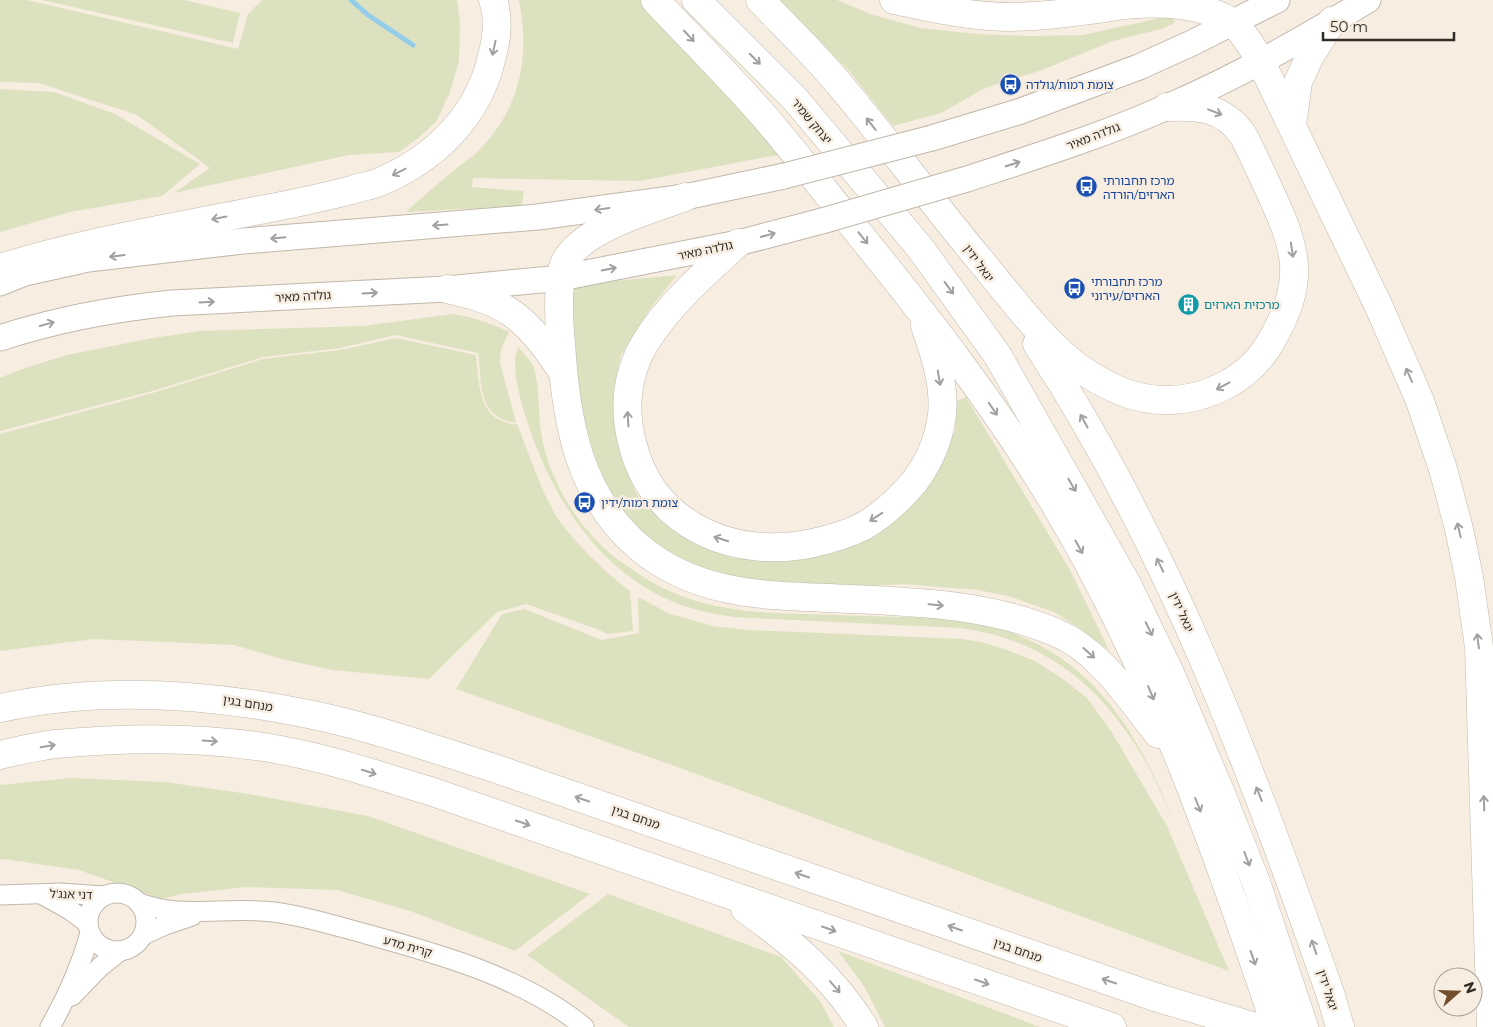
<svg xmlns="http://www.w3.org/2000/svg" width="1493" height="1027" font-family="Montserrat,'Noto Sans Hebrew',sans-serif">
	<style>
		.green { fill: #dce2bf }
		.lines { fill: none; stroke-linecap: round; stroke-linejoin: round }
		.stream { stroke: #93cde9; stroke-width: 5 }
		.minor-casing { stroke: #c1b7ab; stroke-width: 21 }
		.major-casing { stroke: #c1b7ab; stroke-width: 27 }
		.highway-casing { stroke: #c1b7ab; stroke-width: 29 }
		.minor { stroke: #fff; stroke-width: 19 }
		.major { stroke: #fff; stroke-width: 25 }
		.highway { stroke: #fff; stroke-width: 28 }
		.major-bridge-casing { stroke: #c1b7ab; stroke-width: 27; stroke-linecap: butt }
		.major-bridge { stroke: #fff; stroke-width: 25 }
		.oneway { stroke: #a2a09e }
		.labels { text-anchor: middle; dominant-baseline: central; stroke-width: 5; stroke-linejoin: round; paint-order: stroke }
		.transit-label { font-size: 12px; fill: #164399; stroke: #f7ede0; text-anchor: start }
		.street-label { font-size: 12px; fill: #302c27; stroke: #f7ede0 }
		.culture-label { font-size: 12px; fill: #0d838f; stroke: #f7ede0; text-anchor: start }
	</style>
	<rect width="100%" height="100%" fill="#f7ede0"/>
	<g class="green">
		<polygon points="0,0 27,0 238,49 248,14 262,0 457,0 460,22 459,61 450,92 436,122 417,139 399,152 349,155 174,193 210,168 137,115 39,83 0,82"/>
		<polygon points="42,0 184,0 240,13 233,43"/>
		<path d="M519,0H644L783,154L640,181L473,178L472,187L524,191L522,206L406,212C418,201 431,189 444,179C453,170 464,163 474,155C519,113 531,59 519,0Z"/>
		<polygon points="780,0 837,0 873,15 920,28 977,34 1032,36 1083,35 1160,18 1172,18 1175,21 1173,24 1161,29 1113,41 1042,70 985,88 941,113 893,126 850,72"/>
		<polygon points="0,89 54,92 115,114 200,164 162,196 70,212 0,232"/>
		<polygon points="677,275 650,309 621,355 613,392 617,437 623,463 636,493 663,523 696,545 733,558 771,561 816,556 942,459 955,431 954,402 966,397 1070,570 1109,650 1081,629 1054,612 1008,596 978,590 903,584 852,587 761,583 711,571 688,563 643,536 622,514 598,476 572,371 572,285"/>
		<path d="M453,314C474,317 490,323 509,332L501,350L500,363L516,422C511,423 509,421 504,420C477,409 482,378 478,353L396,335L340,348L263,357L156,390L0,431V378L22,369L67,355L153,338L200,331L363,326Z"/>
		<path d="M396,338L476,355C479,377 477,411 502,421C507,423 511,425 517,424C529,453 543,498 561,523C580,548 605,572 630,591L633,631L607,634L597,629L526,604L497,612L429,679L332,670L282,659L234,645L94,639L0,651V434L156,392L263,359L340,350Z"/>
		<path d="M518,347C523,352 528,358 532,364C540,380 538,413 541,432C547,475 573,519 605,549C616,559 630,568 642,576C691,608 746,613 803,614C835,615 867,616 899,617C924,617 950,617 976,623C1083,644 1135,723 1172,818C1164,801 1157,783 1148,766C1105,690 1049,640 960,628L733,617C716,614 698,611 681,605C601,575 552,499 527,421C521,402 510,366 518,347Z"/>
		<polygon points="638,597 668,613 712,626 748,630 963,639 985,643 1010,651 1035,661 1063,679 1087,698 1111,731 1167,826 1229,971 669,764 456,689 502,614 524,609 602,640 639,633"/>
		<polygon points="71,778 165,782 249,794 368,816 590,894 515,951 413,912 337,890 246,887 182,894 161,899 79,870 3,859 0,860 0,785"/>
		<polygon points="608,894 781,957 820,1001 834,1027 629,1027 527,955"/>
		<polygon points="838,951 1040,1027 885,1027 864,986"/>
	</g>
	<g class="lines">
		<polyline class="stream" points="351,0 368,15 413,45"/>
		<defs>
			<g id="minor">
				<circle cx="117" cy="922" r="29"/>
				<polyline points="0,895 60,893 104,896"/>
				<polyline points="43,895 70,910 87,923"/>
				<path d="M139,903C151,907 163,910 176,911C209,913 241,908 274,912C305,916 336,926 366,934C439,954 525,978 584,1027"/>
				<polyline points="143,935 165,925 192,916"/>
				<polyline points="72,996 100,967 120,951"/>
				<path d="M50,1027C67,997 81,966 90,933"/>
			</g>
			<g id="major">
				<polyline points="932,138 1018,112 1139,67 1192,43 1277,0"/>
				<path d="M967,179C1034,157 1102,136 1167,107C1237,77 1303,39 1368,0"/>
				<polyline points="0,283 25,273 88,259 243,241 538,217 685,197 784,176"/>
				<path d="M0,338C58,319 112,309 172,303L447,289L561,278L738,243L822,221"/>
			</g>
			<g id="highway">
				<path d="M655,0C691,38 729,76 764,116C793,150 820,185 848,220C923,312 995,404 1056,506C1153,668 1216,848 1276,1027"/>
				<polyline points="696,0 795,99 921,249 998,356 1128,586 1170,673 1222,796 1256,882 1304,1027"/>
				<path d="M760,0C787,28 815,55 840,85C888,142 932,203 980,260C1010,296 1047,347 1085,372C1109,388 1139,401 1168,400C1208,400 1250,378 1270,343C1305,284 1299,253 1271,194C1262,174 1253,154 1243,135C1223,107 1200,106 1167,107"/>
				<path d="M894,0C940,10 985,20 1033,16C1057,15 1081,11 1104,8C1147,1 1195,0 1232,22C1244,33 1253,48 1261,62L1380,309L1420,401L1443,469L1459,529L1469,577L1479,647L1491,1027"/>
				<polyline points="1292,125 1298,82 1310,56 1332,21"/>
				<path d="M685,197C651,210 575,230 563,267C557,286 559,324 561,344C566,421 578,496 640,548C701,599 775,595 850,599C920,602 992,605 1057,633C1101,652 1129,698 1158,734"/>
				<path d="M738,243C705,273 669,304 645,343C626,374 623,411 633,446C654,527 736,560 813,543C831,539 848,534 864,526C884,514 900,499 915,481C929,462 939,439 942,415C945,385 935,354 925,326"/>
				<path d="M0,268C83,242 170,228 255,211C288,205 320,198 352,190C360,187 369,186 377,183C434,160 479,116 492,56C497,38 499,18 493,0"/>
				<path d="M447,289C469,294 494,300 513,314C533,329 550,352 563,373"/>
				<path d="M1037,344C1168,544 1253,771 1331,996L1340,1027"/>
				<path d="M0,708C97,687 201,693 298,712C363,724 427,747 491,767L1155,997L1255,1027"/>
				<path d="M0,755C18,751 37,746 56,744C130,737 206,736 280,750C331,759 380,776 430,791L1112,1027"/>
				<path d="M745,909C792,942 834,978 864,1027"/>
			</g>
		</defs>
		<use href="#minor" class="minor-casing"/>
		<use href="#major" class="major-casing"/>
		<use href="#highway" class="highway-casing"/>
		<use href="#minor" class="minor"/>
		<use href="#major" class="major"/>
		<use href="#highway" class="highway"/>
		<defs>
			<g id="major-bridge">
				<polyline points="784,176 932,138"/>
				<polyline points="822,221 967,179"/>
			</g>
		</defs>
		<use href="#major-bridge" class="major-bridge-casing"/>
		<use href="#major-bridge" class="major-bridge"/>
	</g>
	<defs><path id="oneway-shaft" d="M-6 0H5M1.5-3L5.5 0L1.5 3" fill="none" stroke-width="1.6" stroke-linecap="round" stroke-linejoin="round" transform="scale(1.25)"/></defs>
	<g class="oneway">
		<use href="#oneway-shaft" transform="translate(689 36) rotate(47)"/>
		<use href="#oneway-shaft" transform="translate(494 48) rotate(102)"/>
		<use href="#oneway-shaft" transform="translate(755 59) rotate(45)"/>
		<use href="#oneway-shaft" transform="translate(1215 112) rotate(21)"/>
		<use href="#oneway-shaft" transform="translate(871 124) rotate(-128)"/>
		<use href="#oneway-shaft" transform="translate(1013 164) rotate(-18)"/>
		<use href="#oneway-shaft" transform="translate(399 172) rotate(153)"/>
		<use href="#oneway-shaft" transform="translate(602 209) rotate(172)"/>
		<use href="#oneway-shaft" transform="translate(219 218) rotate(169)"/>
		<use href="#oneway-shaft" transform="translate(440 225) rotate(176)"/>
		<use href="#oneway-shaft" transform="translate(768 235) rotate(-15)"/>
		<use href="#oneway-shaft" transform="translate(278 238) rotate(175)"/>
		<use href="#oneway-shaft" transform="translate(863 238) rotate(51)"/>
		<use href="#oneway-shaft" transform="translate(1292 250) rotate(81)"/>
		<use href="#oneway-shaft" transform="translate(117 256) rotate(173)"/>
		<use href="#oneway-shaft" transform="translate(609 269) rotate(-11)"/>
		<use href="#oneway-shaft" transform="translate(949 288) rotate(54)"/>
		<use href="#oneway-shaft" transform="translate(370 293) rotate(-3)"/>
		<use href="#oneway-shaft" transform="translate(207 302) rotate(-3)"/>
		<use href="#oneway-shaft" transform="translate(47 324) rotate(-15)"/>
		<use href="#oneway-shaft" transform="translate(1409 375) rotate(-114)"/>
		<use href="#oneway-shaft" transform="translate(939 378) rotate(81)"/>
		<use href="#oneway-shaft" transform="translate(1223 386) rotate(152)"/>
		<use href="#oneway-shaft" transform="translate(993 409) rotate(56)"/>
		<use href="#oneway-shaft" transform="translate(628 419) rotate(-94)"/>
		<use href="#oneway-shaft" transform="translate(1084 421) rotate(-119)"/>
		<use href="#oneway-shaft" transform="translate(1072 485) rotate(60)"/>
		<use href="#oneway-shaft" transform="translate(876 517) rotate(147)"/>
		<use href="#oneway-shaft" transform="translate(1459 530) rotate(-103)"/>
		<use href="#oneway-shaft" transform="translate(721 539) rotate(-162)"/>
		<use href="#oneway-shaft" transform="translate(1079 547) rotate(61)"/>
		<use href="#oneway-shaft" transform="translate(1160 565) rotate(-116)"/>
		<use href="#oneway-shaft" transform="translate(936 605) rotate(5)"/>
		<use href="#oneway-shaft" transform="translate(1149 629) rotate(64)"/>
		<use href="#oneway-shaft" transform="translate(1478 641) rotate(-97)"/>
		<use href="#oneway-shaft" transform="translate(1089 653) rotate(42)"/>
		<use href="#oneway-shaft" transform="translate(1151 693) rotate(67)"/>
		<use href="#oneway-shaft" transform="translate(210 741) rotate(4)"/>
		<use href="#oneway-shaft" transform="translate(48 746) rotate(-10)"/>
		<use href="#oneway-shaft" transform="translate(369 772) rotate(17)"/>
		<use href="#oneway-shaft" transform="translate(1259 794) rotate(-112)"/>
		<use href="#oneway-shaft" transform="translate(582 799) rotate(-161)"/>
		<use href="#oneway-shaft" transform="translate(1484 803) rotate(-92)"/>
		<use href="#oneway-shaft" transform="translate(1198 805) rotate(68)"/>
		<use href="#oneway-shaft" transform="translate(523 823) rotate(19)"/>
		<use href="#oneway-shaft" transform="translate(1247 859) rotate(69)"/>
		<use href="#oneway-shaft" transform="translate(802 875) rotate(-161)"/>
		<use href="#oneway-shaft" transform="translate(955 928) rotate(-161)"/>
		<use href="#oneway-shaft" transform="translate(829 929) rotate(19)"/>
		<use href="#oneway-shaft" transform="translate(1314 947) rotate(-109)"/>
		<use href="#oneway-shaft" transform="translate(1253 958) rotate(71)"/>
		<use href="#oneway-shaft" transform="translate(1109 981) rotate(-161)"/>
		<use href="#oneway-shaft" transform="translate(982 982) rotate(19)"/>
		<use href="#oneway-shaft" transform="translate(835 987) rotate(49)"/>
	</g>
	<defs>
		<symbol id="bus-disc" viewBox="-11 -11 22 22"><circle r="9.5" fill="#1a4fb4" stroke="#f7ede0"/><path d="M-5-6H5V4H4V6H2V4H-2V6H-4V4H-5ZM-3.5-4V0h7V-4ZM-3.5 1.2v1.5H-2V1.2ZM2 1.2v1.5H3.5V1.2Z" fill="#fff"/></symbol>
		<symbol id="building-disc" viewBox="-11 -11 22 22"><circle r="9.5" fill="#0f9aa8" stroke="#f7ede0"/><path d="M-4-6H4V6H1V3H-1V6H-4ZM-2.5-4.3h1.7v1.8h-1.7ZM.8-4.3h1.7v1.8H.8ZM-2.5-1h1.7V.8h-1.7ZM.8-1h1.7V.8H.8Z" fill="#fff"/></symbol>
	</defs>
	<g fill-rule="evenodd">
		<use href="#bus-disc" x="998" y="72" width="25" height="25"/>
		<use href="#bus-disc" x="1074" y="174" width="25" height="25"/>
		<use href="#bus-disc" x="1062" y="276" width="25" height="25"/>
		<use href="#building-disc" x="1176" y="292" width="25" height="25"/>
		<use href="#bus-disc" x="572" y="490" width="25" height="25"/>
	</g>
	<g class="labels">
		<g class="transit-label">
			<text x="1026" y="84">צומת רמות/גולדה</text>
			<text x="1103" y="180">מרכז תחבורתי<tspan x="1103" dy="14">הארזים/הורדה</tspan></text>
			<text x="1091" y="281">מרכז תחבורתי<tspan x="1091" dy="14">הארזים/עירוני</tspan></text>
			<text x="601" y="502">צומת רמות/ידין</text>
		</g>
		<g class="street-label">
			<text transform="translate(812 121) rotate(50)">יצחק שמיר</text>
			<text transform="translate(1093 136) rotate(-21)">גולדה מאיר</text>
			<text transform="translate(705 250) rotate(-12)">גולדה מאיר</text>
			<text transform="translate(979 263) rotate(54)">יגאל ידין</text>
			<text transform="translate(303 296) rotate(-3)">גולדה מאיר</text>
			<text transform="translate(1182 612) rotate(66)">יגאל ידין</text>
			<text transform="translate(248 703) rotate(9)">מנחם בגין</text>
			<text transform="translate(636 817) rotate(19)">מנחם בגין</text>
			<text transform="translate(71 894) rotate(2)">דני אנג'ל</text>
			<text transform="translate(408 946) rotate(16)">קרית מדע</text>
			<text transform="translate(1018 950) rotate(19)">מנחם בגין</text>
			<text transform="translate(1328 990) rotate(72)">יגאל ידין</text>
		</g>
		<g class="culture-label">
			<text x="1204" y="304">מרכזית הארזים</text>
		</g>
	</g>
	<g transform="translate(1458 992) rotate(70)"><circle r="24" fill="#f7ede0" stroke="#a7a096"/>
	<path d="M0-4L9 19L0 12L-9 19Z" fill="#744e2b"/>
	<text y="-8" font-size="14" font-weight="bold" text-anchor="middle" fill="#302c27">N</text>
	</g>
	<path d="M1323 32v8h131v-8" fill="none" stroke="#302c27" stroke-width="2.5"/>
	<text x="1330" y="32" font-size="15" fill="#302c27" stroke="#f7ede0" stroke-width="4" paint-order="stroke">50 m</text>
</svg>
